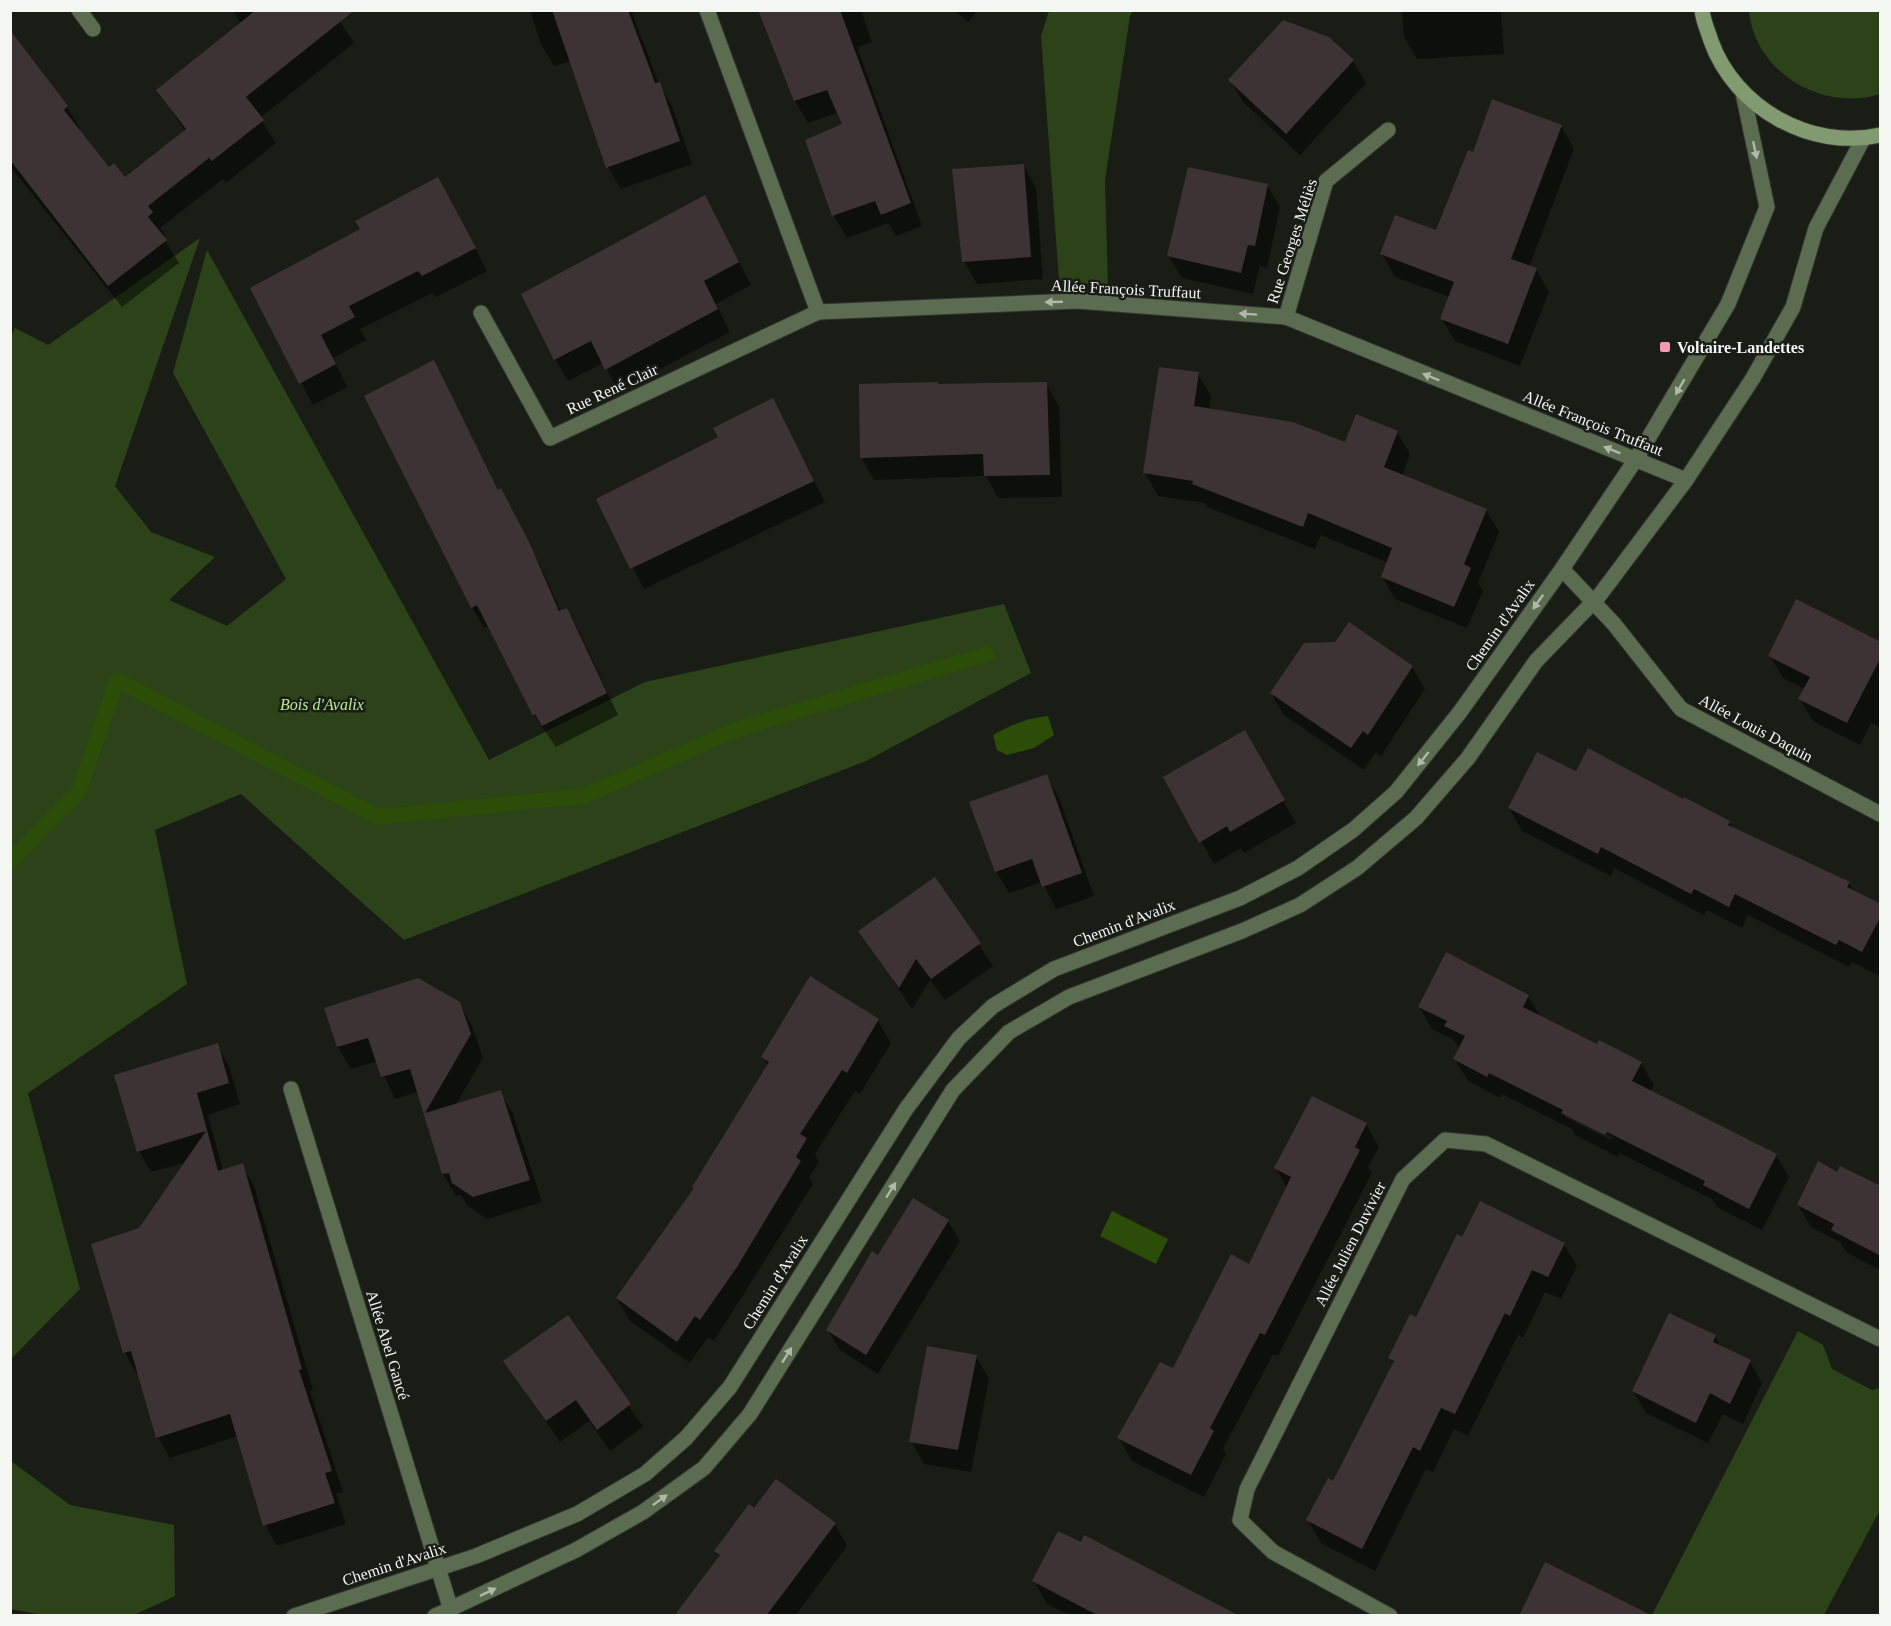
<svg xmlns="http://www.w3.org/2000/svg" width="1891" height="1626" font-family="Georgia,serif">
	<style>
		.green { fill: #2c431a }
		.water { fill: #2b4d07 }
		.shadow { fill: #0007; fill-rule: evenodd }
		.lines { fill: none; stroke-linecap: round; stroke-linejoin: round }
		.stream { stroke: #2b4d07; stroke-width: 15 }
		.building { fill: #3d3335 }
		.minor-casing { stroke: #333730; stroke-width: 17 }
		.tertiary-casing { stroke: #333730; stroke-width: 17 }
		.secondary-casing { stroke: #333730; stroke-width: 17 }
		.minor { stroke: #5c6c51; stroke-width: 15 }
		.tertiary { stroke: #5c6c51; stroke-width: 15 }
		.secondary { stroke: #819a6f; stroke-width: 15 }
		.oneway { fill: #afb8a9 }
		.poi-dot { fill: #f29ab0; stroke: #191d16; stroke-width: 2 }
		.labels { text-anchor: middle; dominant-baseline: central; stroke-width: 5; stroke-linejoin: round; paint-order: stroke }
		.street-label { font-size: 16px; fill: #f3f6f1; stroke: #191d16 }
		.poi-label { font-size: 16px; font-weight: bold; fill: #f3f6f1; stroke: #191d16; text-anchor: start }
		.park-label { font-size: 16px; font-style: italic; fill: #b7ec91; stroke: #191d16 }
	</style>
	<rect width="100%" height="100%" fill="#191d16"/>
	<g class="green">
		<polygon points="1049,11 1133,11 1130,16 1105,180 1108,287 1059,280 1041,36"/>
		<path d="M1749,11H1880V94C1832,110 1772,83 1754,33C1751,26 1750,18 1749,11Z"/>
		<polygon points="200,238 115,486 151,532 215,557 169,600 227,626 286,579 173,373 207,250 489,760 645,682 1004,604 1031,673 866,761 404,940 241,794 155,830 187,984 28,1093 80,1289 11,1359 11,336 15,328 48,345"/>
		<polygon points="1798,1331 1823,1345 1832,1369 1872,1390 1880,1388 1880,1510 1824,1615 1652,1615"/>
		<polygon points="11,1461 70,1505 174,1525 175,1596 134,1615 42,1615 11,1609"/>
	</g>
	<g class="water">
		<path d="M1048,716L1054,735L1034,748L1007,755L997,750L993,735C1011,725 1027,718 1048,716Z"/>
		<polygon points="1112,1211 1168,1239 1156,1264 1100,1236"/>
	</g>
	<g class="shadow">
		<polygon points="236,10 333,10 354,43 260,118 276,143 226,183 223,179 160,228 165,235 163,237 179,263 122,307 10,166 10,43 27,55 67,107 80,129 78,131 108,170 125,179 185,131 158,90 241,25 234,12"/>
		<polygon points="530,10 631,10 659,84 672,106 692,164 621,189 608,167 571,61 554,66 541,44"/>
		<polygon points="760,10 861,10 872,42 857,47 922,226 896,236 888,223 847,238 834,216 806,141 844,125 839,112 808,123 795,101"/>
		<polygon points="954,10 978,10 968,22"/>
		<polygon points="1402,10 1501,10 1504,54 1417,59 1404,37"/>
		<polygon points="1353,61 1366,83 1300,155 1243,102 1230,80"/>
		<polygon points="1561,126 1574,149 1529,267 1536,269 1549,292 1520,366 1455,341 1442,319 1450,297 1395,277 1382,254 1437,232 1474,154"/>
		<polygon points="1023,165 1036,188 1043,279 977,284 964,261"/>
		<polygon points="1267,185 1280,207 1267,268 1260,266 1253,294 1182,278 1169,256"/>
		<polygon points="705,197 751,285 716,304 730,332 619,391 603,363 568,381 555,359"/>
		<polygon points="450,201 487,271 436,297 432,293 360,329 366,340 333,358 347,387 313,405 252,289"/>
		<polygon points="433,362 499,491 540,565 561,612 567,609 579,631 618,715 556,747 534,715 489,626 484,628 472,607"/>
		<polygon points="1198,374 1211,396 1209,410 1345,444 1397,432 1410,454 1402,476 1486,510 1499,532 1478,583 1483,591 1467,628 1395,599 1382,576 1388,563 1321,535 1315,549 1207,507 1205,503 1158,496 1145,473"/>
		<polygon points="1046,384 1059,406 1062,497 998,498 986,476 874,480 861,457 939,386"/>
		<polygon points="772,400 825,502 644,589 598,500 720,438"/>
		<polygon points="1880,643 1880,727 1871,723 1860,745 1813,721 1800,699 1805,689 1783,678 1770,656"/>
		<polygon points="1412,667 1425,689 1381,756 1376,752 1364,770 1284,715 1271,693"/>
		<polygon points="1244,733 1296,823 1244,853 1241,848 1214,864 1165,778"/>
		<polygon points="1576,773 1684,801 1729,822 1733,828 1849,883 1854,892 1880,906 1880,976 1852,962 1849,967 1748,915 1742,928 1707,910 1704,915 1614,868 1611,876 1522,831 1509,808"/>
		<polygon points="1046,776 1059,798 1094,896 1056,909 1042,882 1009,893 996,871"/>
		<polygon points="934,879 993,966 945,1000 930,980 912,1009 860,931"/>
		<polygon points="811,978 878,1021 891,1043 860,1094 855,1091 815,1154 819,1162 809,1178 813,1184 714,1341 708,1337 690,1363 630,1321 617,1299 695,1189 693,1187 768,1066 763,1057"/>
		<path d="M1528,996L1541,1017L1598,1047L1641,1063L1654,1085L1650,1092L1776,1155L1789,1177L1762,1230L1717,1207L1712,1199L1619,1153L1618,1157L1575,1135L1572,1129L1502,1094L1500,1098L1468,1081L1455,1059L1460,1049L1453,1039L1432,1029L1419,1007ZM1565,1114L1612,1137L1611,1140L1565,1117Z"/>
		<polygon points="459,1003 472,1026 483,1058 455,1106 500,1092 513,1114 542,1202 487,1219 467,1205 461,1195 456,1196 443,1174 418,1092 395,1099 377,1061 351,1069 338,1047 326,1009"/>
		<polygon points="217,1045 229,1066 240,1104 208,1115 223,1171 242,1165 254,1186 313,1390 310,1391 343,1492 336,1494 346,1524 277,1546 265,1525 238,1436 170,1458 158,1437 139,1373 137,1374 125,1353 93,1245 140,1230 187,1162 151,1172 139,1151"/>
		<polygon points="1313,1098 1366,1124 1379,1147 1368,1167 1372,1173 1278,1356 1273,1354 1223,1449 1226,1454 1204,1497 1132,1461 1119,1438 1173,1370 1249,1266 1287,1188 1276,1168"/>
		<polygon points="1838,1174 1880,1187 1880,1270 1846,1252 1841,1243 1811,1227 1798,1205"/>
		<polygon points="948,1221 960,1241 878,1374 840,1350 828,1330 878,1257"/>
		<polygon points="1463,1239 1564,1244 1577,1266 1561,1299 1545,1292 1523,1338 1518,1335 1468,1436 1454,1429 1433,1472 1426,1469 1375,1571 1321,1543 1308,1520 1333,1483 1394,1364 1390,1358 1417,1319"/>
		<polygon points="568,1317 643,1427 610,1451 589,1421 560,1442 505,1362"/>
		<polygon points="1715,1336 1721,1348 1750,1362 1762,1383 1743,1424 1723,1414 1708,1443 1646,1413 1633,1391"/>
		<polygon points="976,1356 989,1379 971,1472 924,1464 911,1441"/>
		<polygon points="754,1510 835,1524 847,1546 795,1616 676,1616 720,1558 716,1551"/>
		<polygon points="1034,1581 1237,1616 1071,1616 1047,1604"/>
	</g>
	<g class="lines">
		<polyline class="stream" points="10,862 79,791 117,680 378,817 584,796 738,729 987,654"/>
	</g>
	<g class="building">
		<polygon points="256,10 355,10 246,97 264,120 212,161 209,158 148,206 153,212 148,217 167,240 108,286 10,160 10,30 68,106 64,110 109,167 114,163 125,177 186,129 156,90"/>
		<polygon points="552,10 628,10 655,83 660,82 680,141 606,168"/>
		<polygon points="758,10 840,10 911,203 881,215 875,201 832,216 805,140 842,124 827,90 794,101"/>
		<polygon points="1283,20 1329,37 1354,60 1286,134 1228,80"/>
		<polygon points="1492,99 1562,125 1511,259 1537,268 1508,344 1440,319 1454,282 1380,254 1395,215 1436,230 1468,150 1473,152"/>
		<polygon points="1024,164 1031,257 962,262 952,169"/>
		<polygon points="1188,167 1268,184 1255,246 1248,245 1241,273 1167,256"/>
		<polygon points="438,177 476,248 422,276 418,271 349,306 355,317 321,335 336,364 299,384 250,288 360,229 355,221"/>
		<polygon points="705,195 739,262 704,281 718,309 605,370 591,341 554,360 521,294"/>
		<polygon points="434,360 498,490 501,488 529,542 559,611 567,608 607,693 542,726 535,714 533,716 477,605 471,608 364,396"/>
		<polygon points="1159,367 1199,372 1194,406 1293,422 1345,442 1356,414 1398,431 1384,467 1487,509 1464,564 1471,568 1454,607 1381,577 1392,548 1308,513 1303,527 1192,484 1193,481 1143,473"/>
		<polygon points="938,382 938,384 1047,382 1050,475 984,476 983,454 860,458 859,384"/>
		<polygon points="773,398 814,481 630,569 596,499 718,437 713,428"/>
		<polygon points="1796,599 1881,642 1881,657 1847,723 1798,699 1810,677 1768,656"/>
		<polygon points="1349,622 1413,666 1368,735 1363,731 1351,748 1270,693 1304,643 1335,642"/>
		<polygon points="1245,730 1285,800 1230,832 1227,826 1199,843 1163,777"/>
		<polygon points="1588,748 1683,799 1684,797 1730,821 1728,825 1850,882 1847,887 1881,904 1881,916 1862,952 1839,940 1836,945 1735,894 1729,907 1694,889 1691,894 1601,847 1598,854 1508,808 1537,752 1576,771"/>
		<polygon points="1047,774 1082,873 1042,887 1032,859 995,872 969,802"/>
		<polygon points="935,877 981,943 931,979 916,959 899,988 858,931"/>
		<polygon points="1446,952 1529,995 1523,1007 1597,1044 1599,1040 1642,1062 1632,1081 1777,1154 1749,1209 1703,1185 1705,1181 1607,1132 1605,1135 1561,1113 1563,1110 1489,1073 1487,1077 1453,1059 1465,1036 1444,1026 1447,1021 1418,1007"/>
		<polygon points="810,976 879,1019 847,1073 842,1070 800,1134 807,1138 796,1157 801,1161 737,1267 700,1320 695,1316 677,1342 616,1298 694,1188 692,1187 769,1062 761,1057"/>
		<polygon points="418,978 460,1002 471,1034 425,1113 501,1090 530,1180 473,1197 452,1183 449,1173 442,1174 410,1069 381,1077 368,1038 337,1047 324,1008"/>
		<polygon points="218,1043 229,1083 197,1093 218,1171 243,1163 302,1369 299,1370 332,1471 325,1473 335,1503 263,1526 230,1414 156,1438 131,1351 123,1353 91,1244 139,1228 206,1131 137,1152 114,1075"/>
		<polygon points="1312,1096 1367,1123 1355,1147 1360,1150 1265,1335 1260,1333 1210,1428 1214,1431 1191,1475 1117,1438 1160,1362 1173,1368 1231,1254 1249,1264 1291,1177 1274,1168"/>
		<polygon points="1818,1161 1837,1172 1840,1166 1881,1186 1881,1256 1831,1230 1834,1224 1797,1205"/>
		<polygon points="913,1198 949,1220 866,1355 826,1330 872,1251 878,1255"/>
		<polygon points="1480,1201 1565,1243 1548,1277 1532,1270 1510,1316 1505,1313 1455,1414 1441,1408 1420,1451 1413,1447 1362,1549 1306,1520 1328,1478 1333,1481 1394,1361 1388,1358 1410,1314 1416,1317 1457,1234 1462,1237"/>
		<polygon points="1669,1313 1716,1335 1713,1342 1751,1360 1730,1404 1710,1393 1696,1423 1632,1391"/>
		<polygon points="568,1315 631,1404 597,1430 576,1400 546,1421 503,1361"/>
		<polygon points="927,1346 977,1355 958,1450 909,1442"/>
		<polygon points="776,1479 836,1523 766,1616 674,1616 720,1555 714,1551 749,1504 754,1508"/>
		<polygon points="1058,1531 1081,1542 1084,1535 1240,1616 1099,1616 1032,1581"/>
		<polygon points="1545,1562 1653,1616 1519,1616"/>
	</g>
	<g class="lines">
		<defs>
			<g id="minor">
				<polyline points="79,10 93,29"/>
				<polyline points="707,10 818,312 1077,301 1286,317 1686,480"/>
				<polyline points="481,313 550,438 818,312"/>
				<polyline points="1286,317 1326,181 1388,130"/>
				<polyline points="1562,569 1614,624 1681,709 1880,814"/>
				<polyline points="291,1089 451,1610"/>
				<polyline points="1390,1616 1273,1552 1240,1520 1247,1489 1403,1179 1445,1140 1486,1144 1880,1339"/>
			</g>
			<g id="tertiary">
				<polyline points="294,1616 476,1556 577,1514 645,1474 686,1438 730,1387 906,1109 959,1038 993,1006 1054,969 1240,898 1298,868 1353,830 1396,792 1460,712 1562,569 1636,459 1728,304 1767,207 1743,93"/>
				<polyline points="435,1616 576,1550 643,1512 704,1468 750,1414 953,1090 1009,1032 1069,997 1242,931 1300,905 1357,868 1416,818 1468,758 1536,661 1599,596 1686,480 1753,378 1793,307 1816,228 1863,139"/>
			</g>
			<path id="secondary" d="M1702,10C1703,21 1708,31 1711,41C1735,108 1811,151 1880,135"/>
		</defs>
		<use href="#minor" class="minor-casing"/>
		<use href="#tertiary" class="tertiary-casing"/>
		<use href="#secondary" class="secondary-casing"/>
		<use href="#minor" class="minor"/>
		<use href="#tertiary" class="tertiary"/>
		<use href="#secondary" class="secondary"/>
	</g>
	<defs><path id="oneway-solid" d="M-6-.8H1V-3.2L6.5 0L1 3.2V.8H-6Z" transform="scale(1.5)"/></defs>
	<g class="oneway">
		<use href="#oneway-solid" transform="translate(1755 150) rotate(78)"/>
		<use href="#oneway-solid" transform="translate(1054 302) rotate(178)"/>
		<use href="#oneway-solid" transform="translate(1248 314) rotate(-176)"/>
		<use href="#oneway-solid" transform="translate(1431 377) rotate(-158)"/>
		<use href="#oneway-solid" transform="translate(1680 387) rotate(120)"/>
		<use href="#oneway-solid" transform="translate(1612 450) rotate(-158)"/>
		<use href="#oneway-solid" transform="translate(1538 602) rotate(125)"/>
		<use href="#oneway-solid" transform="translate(1423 759) rotate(129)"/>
		<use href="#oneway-solid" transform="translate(891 1190) rotate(-58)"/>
		<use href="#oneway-solid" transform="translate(787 1355) rotate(-58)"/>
		<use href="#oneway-solid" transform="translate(660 1500) rotate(-36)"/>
		<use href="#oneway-solid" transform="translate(488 1592) rotate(-26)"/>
	</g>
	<rect class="poi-dot" x="1659" y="341" width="12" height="12" rx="3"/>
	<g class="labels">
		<g class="street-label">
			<text transform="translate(1292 241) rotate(-72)">Rue Georges Méliès</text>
			<text transform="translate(1126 289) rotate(3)">Allée François Truffaut</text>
			<text transform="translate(612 389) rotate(-25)">Rue René Clair</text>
			<text transform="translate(1593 423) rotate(22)">Allée François Truffaut</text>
			<text transform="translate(1500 625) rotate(-55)">Chemin d'Avalix</text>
			<text transform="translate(1756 728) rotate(28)">Allée Louis Daquin</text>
			<text transform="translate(1124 923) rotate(-21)">Chemin d'Avalix</text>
			<text transform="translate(1350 1244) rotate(-63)">Allée Julien Duvivier</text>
			<text transform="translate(775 1282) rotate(-58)">Chemin d'Avalix</text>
			<text transform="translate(388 1345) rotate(73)">Allée Abel Gancé</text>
			<text transform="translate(394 1564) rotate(-18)">Chemin d'Avalix</text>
		</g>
		<g class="poi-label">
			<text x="1677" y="347">Voltaire-Landettes</text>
		</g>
		<g class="park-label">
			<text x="322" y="704">Bois d'Avalix</text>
		</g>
	</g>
	<rect width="1891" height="1626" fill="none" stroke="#f3f6f1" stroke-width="24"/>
</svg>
